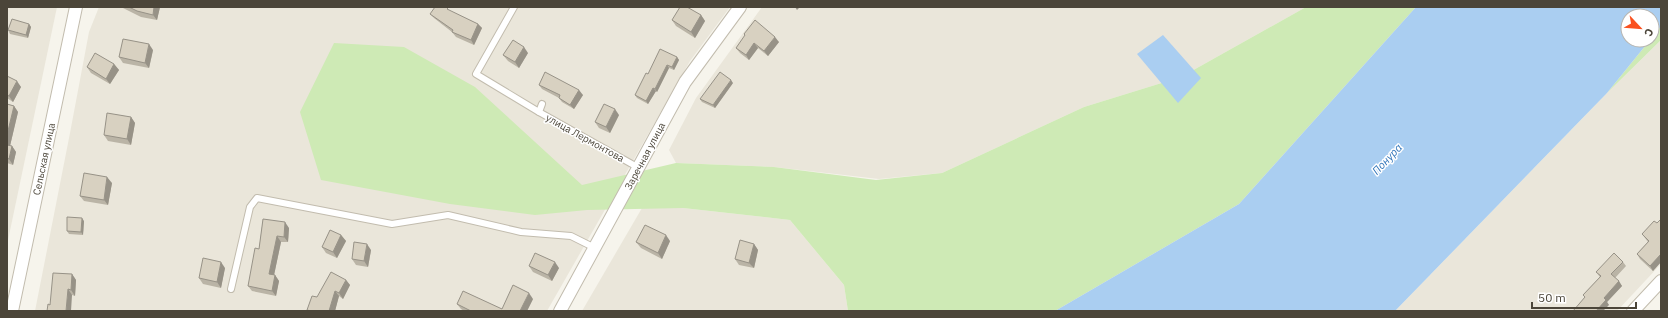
<svg xmlns="http://www.w3.org/2000/svg" width="1668" height="318" font-family="'IBM Plex Sans',sans-serif">
	<style>
		.residential { fill: #eae6da }
		.green { fill: #ceeab5 }
		.water { fill: #aacef1 }
		.lines { fill: none; stroke-linecap: round; stroke-linejoin: round }
		.lane-casing { stroke: #c2bcae; stroke-width: 8 }
		.street-casing { stroke: #c2bcae; stroke-width: 14 }
		.lane { stroke: #fff; stroke-width: 6 }
		.street { stroke: #fff; stroke-width: 12 }
		.wall { fill: #bab4a6 }
		.shaded-wall { fill: #979287 }
		.building { fill: #d8d1c1; stroke: #979287 }
		.labels { text-anchor: middle; dominant-baseline: central; stroke-width: 3; stroke-linejoin: round; paint-order: stroke }
		.street-label { font-size: 10px; fill: #4b4539; stroke: #fff }
		.water-label { font-size: 11px; font-style: italic; fill: #3074b9; stroke: #fff }
	</style>
	<rect width="100%" height="100%" fill="#f6f4ec"/>
	<g class="residential">
		<polygon points="7,7 57,7 7,245"/>
		<polygon points="99,7 730,7 690,61 547,311 35,311 70,133 89,32"/>
		<polygon points="762,7 1306,7 1181,77 1084,107 942,173 879,179 774,167 676,163 669,150 696,98"/>
		<polygon points="1661,40 1661,264 1617,311 1395,311 1607,93"/>
		<polygon points="642,208 683,208 790,220 844,285 848,311 582,311"/>
	</g>
	<g class="green">
		<polygon points="1306,7 1416,7 1239,204 1055,311 848,311 844,285 790,220 683,208 587,210 535,215 450,204 321,180 300,112 334,43 404,47 475,87 582,185 676,163 774,167 876,180 942,173 1084,107 1181,77"/>
		<polygon points="1661,26 1661,40 1607,93 1650,40 1652,40 1652,37"/>
	</g>
	<g class="water">
		<polygon points="1416,7 1661,7 1661,26 1652,37 1652,16 1628,16 1628,40 1650,40 1607,93 1395,311 1055,311 1239,204"/>
		<polygon points="1163,35 1201,78 1178,103 1137,54"/>
	</g>
	<g class="lines">
		<defs>
			<g id="lane">
				<polyline points="514,7 476,74 539,112"/>
				<polyline points="542,104 539,112 639,168"/>
				<polyline points="231,289 250,207 257,198 392,224 448,215 521,232 571,236 595,248"/>
			</g>
			<g id="street">
				<polyline points="12,311 76,7"/>
				<polyline points="560,311 685,82 740,7"/>
				<polyline points="1633,311 1661,281"/>
			</g>
		</defs>
		<use href="#lane" class="lane-casing"/>
		<use href="#street" class="street-casing"/>
		<use href="#lane" class="lane"/>
		<use href="#street" class="street"/>
	</g>
	<g class="wall">
		<polygon points="121,7 160,7 157,20 141,17"/>
		<polygon points="452,12 478,24 482,28 474,45 456,37 452,32 434,18 430,14"/>
		<polygon points="701,15 705,21 695,38 676,26 672,20"/>
		<polygon points="29,24 31,27 28,38 10,34 8,30"/>
		<polygon points="744,34 779,42 768,56 758,48 749,60 740,53 736,48 745,36"/>
		<polygon points="153,50 149,68 123,63 119,57"/>
		<polygon points="528,53 519,68 508,61 503,55"/>
		<polygon points="677,57 679,60 674,70 669,68 657,92 656,91 648,104 637,98 635,95 648,74"/>
		<polygon points="114,64 119,70 110,84 91,73 87,67"/>
		<polygon points="7,76 21,87 13,102 7,98"/>
		<polygon points="733,83 715,108 702,102 700,99"/>
		<polygon points="539,85 583,95 574,109 562,102 559,98 542,89"/>
		<polygon points="7,104 14,106 18,112 10,146 12,146 16,152 13,165 7,163"/>
		<polygon points="619,115 610,133 599,128 595,122"/>
		<polygon points="131,117 135,123 131,145 108,141 104,135"/>
		<polygon points="112,183 108,205 84,201 80,196"/>
		<polygon points="263,219 289,228 288,242 281,242 274,275 275,275 279,281 276,296 252,291 248,286 259,249"/>
		<polygon points="1661,219 1661,262 1653,271 1640,259 1637,254 1648,242 1642,234 1657,223"/>
		<polygon points="84,221 83,235 69,234 67,231"/>
		<polygon points="341,235 346,241 337,258 326,253 322,247"/>
		<polygon points="670,241 662,259 641,248 636,242"/>
		<polygon points="754,244 758,250 754,268 739,265 735,259"/>
		<polygon points="371,250 368,267 356,265 352,259"/>
		<polygon points="1623,262 1626,266 1615,278 1622,286 1607,302 1609,305 1585,297 1583,295 1600,277 1596,272"/>
		<polygon points="529,266 559,268 552,281 533,272"/>
		<polygon points="225,268 221,288 203,284 199,278"/>
		<polygon points="72,274 76,280 75,296 72,295 50,305"/>
		<polygon points="346,280 350,285 343,299 339,296 335,311 308,311 307,310"/>
		<polygon points="533,299 527,311 464,311 461,309 457,304 502,309"/>
	</g>
	<g class="shaded-wall">
		<polygon points="154,7 160,7 157,20 153,15"/>
		<polygon points="795,7 800,7 797,10"/>
		<polygon points="701,15 705,21 695,38 691,32"/>
		<polygon points="29,24 31,27 28,38 26,35"/>
		<polygon points="478,24 482,28 474,45 471,40"/>
		<polygon points="775,37 779,42 768,56 764,51"/>
		<polygon points="754,43 758,48 749,60 746,55"/>
		<polygon points="149,44 153,50 149,68 145,63"/>
		<polygon points="524,47 528,53 519,68 515,62"/>
		<polygon points="677,57 679,60 674,70 672,67"/>
		<polygon points="114,64 119,70 110,84 106,79"/>
		<polygon points="667,65 669,68 657,92 655,89"/>
		<polygon points="731,80 733,83 715,108 713,105"/>
		<polygon points="17,81 21,87 13,102 9,96"/>
		<polygon points="653,88 656,91 648,104 646,101"/>
		<polygon points="579,90 583,95 574,109 570,105"/>
		<polygon points="14,106 18,112 9,150 7,147 7,135"/>
		<polygon points="615,109 619,115 610,133 606,127"/>
		<polygon points="131,117 135,123 131,145 127,139"/>
		<polygon points="12,146 16,152 13,165 9,159"/>
		<polygon points="107,177 112,183 108,205 104,200"/>
		<polygon points="82,218 84,221 83,235 81,232"/>
		<polygon points="285,222 289,228 288,242 284,237"/>
		<polygon points="341,235 346,241 337,258 333,252"/>
		<polygon points="666,235 670,241 662,259 658,253"/>
		<polygon points="277,236 281,242 273,280 269,274"/>
		<polygon points="367,244 371,250 368,267 364,261"/>
		<polygon points="754,244 758,250 754,268 749,263"/>
		<polygon points="1661,253 1661,262 1653,271 1650,266"/>
		<polygon points="221,262 225,268 221,288 217,282"/>
		<polygon points="555,262 559,268 552,281 548,275"/>
		<polygon points="72,274 76,280 75,296 71,290"/>
		<polygon points="275,275 279,281 276,296 272,291"/>
		<polygon points="346,280 350,285 343,299 339,293"/>
		<polygon points="1619,281 1622,286 1607,302 1609,305 1603,311 1596,311 1604,298"/>
		<polygon points="68,289 72,295 71,311 66,311"/>
		<polygon points="335,291 339,296 335,311 329,311"/>
		<polygon points="529,293 533,299 527,311 520,311"/>
	</g>
	<g class="building">
		<polygon points="129,7 154,7 153,15 137,11"/>
		<polygon points="435,7 449,7 447,9 478,24 471,40 452,32 453,30 430,14"/>
		<polygon points="680,7 687,7 701,15 691,32 672,20"/>
		<polygon points="12,19 29,24 26,35 8,30"/>
		<polygon points="755,20 775,37 764,51 754,43 746,55 736,48 745,35 744,34"/>
		<polygon points="123,39 149,44 145,63 119,57"/>
		<polygon points="513,40 524,47 515,62 503,55"/>
		<polygon points="660,49 677,57 672,67 667,65 655,89 653,88 646,101 635,95 646,73 648,74"/>
		<polygon points="95,53 114,64 106,79 87,67"/>
		<polygon points="545,72 579,90 570,105 559,98 560,95 539,85"/>
		<polygon points="720,72 731,80 713,105 700,99"/>
		<polygon points="7,76 17,81 9,96 7,95"/>
		<polygon points="7,104 14,106 7,135"/>
		<polygon points="604,104 615,109 606,127 595,122"/>
		<polygon points="107,113 131,117 127,139 104,135"/>
		<polygon points="7,145 12,146 9,159 7,158"/>
		<polygon points="84,173 107,177 104,200 80,196"/>
		<polygon points="67,217 82,218 81,232 67,231"/>
		<polygon points="263,219 285,222 284,237 277,236 269,274 275,275 272,291 248,286 255,248 259,249"/>
		<polygon points="1661,219 1661,254 1650,266 1637,254 1649,241 1642,234 1654,221 1657,223"/>
		<polygon points="645,225 666,235 658,253 636,242"/>
		<polygon points="330,230 341,235 333,252 322,247"/>
		<polygon points="740,240 754,244 749,263 735,259"/>
		<polygon points="354,242 367,244 364,261 352,259"/>
		<polygon points="535,253 555,262 548,275 529,266"/>
		<polygon points="1614,253 1623,262 1611,274 1619,281 1604,298 1606,300 1596,311 1573,311 1585,297 1583,295 1601,276 1596,272"/>
		<polygon points="203,258 221,262 217,282 199,278"/>
		<polygon points="331,272 346,280 339,293 335,291 329,311 311,311 307,310 312,296 317,297"/>
		<polygon points="53,273 72,274 71,290 68,289 66,311 47,311 48,304 50,305"/>
		<polygon points="513,285 529,293 520,311 471,311 457,304 463,291 502,309"/>
	</g>
	<g class="labels">
		<g class="street-label">
			<text transform="translate(585 138) rotate(29)">улица Лермонтова</text>
			<text transform="translate(645 156) rotate(-62)">Заречная улица</text>
			<text transform="translate(44 159) rotate(-78)">Сельская улица</text>
		</g>
		<g class="water-label">
			<text transform="translate(1387 159) rotate(-47)">Понура</text>
		</g>
	</g>
	<rect width="1668" height="318" fill="none" stroke="#4b4539" stroke-width="16"/>
	<g transform="translate(1640 28) rotate(116)"><circle r="19" fill="#ffffff" stroke="#b7b5b0"/>
	<path d="M0-3L7 15L0 10L-7 15Z" fill="#fa511f"/>
	<text y="-6" font-size="11" font-weight="bold" text-anchor="middle" fill="#4b4539">С</text>
	</g>
	<path d="M1532 302v6h104v-6" fill="none" stroke="#4b4539" stroke-width="2"/>
	<text x="1538" y="302" font-size="12" fill="#4b4539" stroke="#ffffff" stroke-width="3" paint-order="stroke">50 m</text>
</svg>
